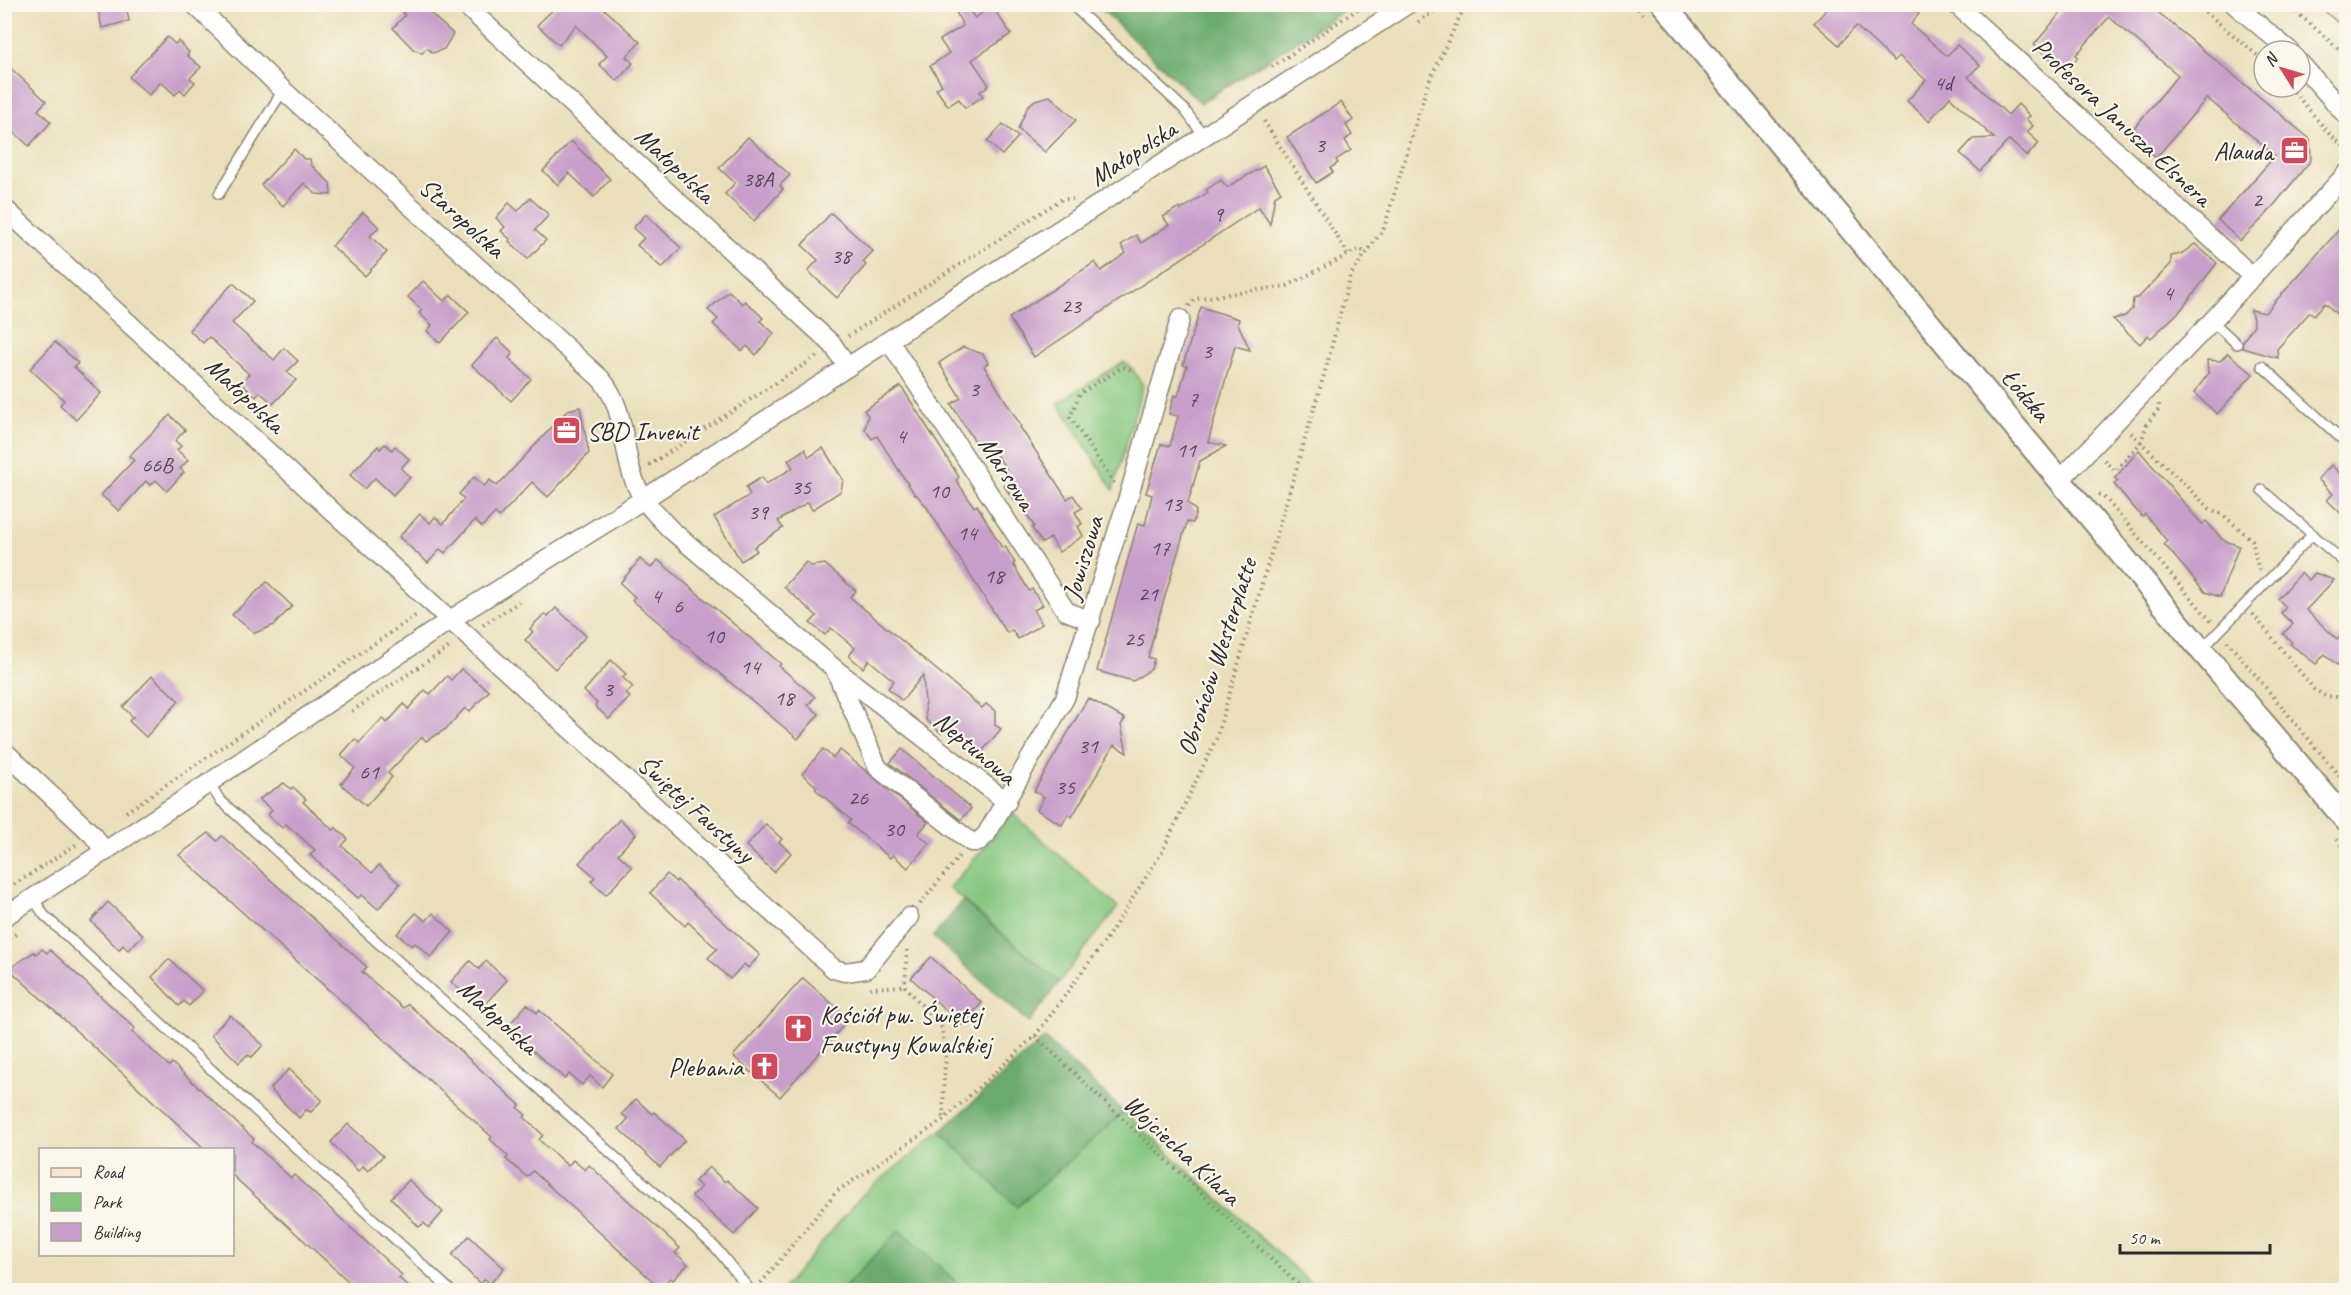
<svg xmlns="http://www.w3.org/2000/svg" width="2351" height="1295" font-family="Caveat,sans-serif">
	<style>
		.green { fill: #84c67e; stroke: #587854; stroke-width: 1.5 }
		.forest { fill: #6bab6d; stroke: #4b6b4c; stroke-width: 1.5 }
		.building { fill: #c89eca }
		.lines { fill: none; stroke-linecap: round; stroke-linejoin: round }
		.service-casing { stroke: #8a8572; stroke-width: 12 }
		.minor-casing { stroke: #8a8572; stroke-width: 21 }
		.tertiary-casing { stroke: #8a8572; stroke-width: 26 }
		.secondary-casing { stroke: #8a8572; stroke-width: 28 }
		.path { stroke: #8a8572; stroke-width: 4; stroke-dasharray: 1.5 4.5; stroke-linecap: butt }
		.service { stroke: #fff; stroke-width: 9 }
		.minor { stroke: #fff; stroke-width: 18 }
		.tertiary { stroke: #fff; stroke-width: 22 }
		.secondary { stroke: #fce5cf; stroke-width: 26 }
		.labels { text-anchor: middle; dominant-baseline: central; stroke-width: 4.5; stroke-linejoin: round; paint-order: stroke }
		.number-label { font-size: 22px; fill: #524853 }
		.street-label { font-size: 26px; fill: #2b2b2b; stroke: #fbf7ec }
		.poi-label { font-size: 26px; fill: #2b2b2b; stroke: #fbf7ec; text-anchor: end }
	</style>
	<rect width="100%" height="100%" fill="#fbf7ec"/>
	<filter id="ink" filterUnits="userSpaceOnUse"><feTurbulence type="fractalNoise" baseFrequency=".0167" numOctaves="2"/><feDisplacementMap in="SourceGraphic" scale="12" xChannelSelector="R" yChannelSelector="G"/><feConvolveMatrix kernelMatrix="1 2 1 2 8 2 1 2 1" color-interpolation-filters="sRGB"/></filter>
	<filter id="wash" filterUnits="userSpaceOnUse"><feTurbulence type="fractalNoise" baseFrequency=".008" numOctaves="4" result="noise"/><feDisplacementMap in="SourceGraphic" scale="24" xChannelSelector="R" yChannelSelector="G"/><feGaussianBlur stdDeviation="1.35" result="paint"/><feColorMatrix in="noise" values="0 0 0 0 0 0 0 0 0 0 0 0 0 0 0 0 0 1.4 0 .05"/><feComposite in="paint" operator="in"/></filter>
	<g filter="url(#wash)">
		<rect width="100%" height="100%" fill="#eadfba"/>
		<g class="green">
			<polygon points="1123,362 1132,368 1143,385 1113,490 1058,403"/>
			<polygon points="1011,812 1118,907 1059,982 949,888 997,833"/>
			<polygon points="1124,1112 1318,1290 965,1290 899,1231 842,1290 782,1290 863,1194 940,1132 1017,1207"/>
		</g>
		<g class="forest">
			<polygon points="1097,5 1096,5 1353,5 1201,103"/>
			<polygon points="963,901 1059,982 1029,1023 933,937"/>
			<polygon points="1044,1038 1124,1112 1017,1207 940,1132"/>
			<polygon points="899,1230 965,1290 842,1290"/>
		</g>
		<g id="blocks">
			<g class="building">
				<polygon points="97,4 126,4 129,21 102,28"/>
				<polygon points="410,4 439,4 430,13 453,34 444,49 433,53 427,48 422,53 413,49 393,28 405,15 402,12"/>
				<polygon points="559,4 599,4 640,42 626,57 633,63 617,81 599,64 607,56 576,25 559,45 537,25"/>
				<polygon points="952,4 964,4 975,18 992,6 1011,34 972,60 989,85 980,92 983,96 965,108 959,99 948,106 936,89 942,85 930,66 949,53 940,40 963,26"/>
				<polygon points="1832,4 1908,4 1919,14 1911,24 1947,56 1957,45 1980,65 1968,77 2008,115 2018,104 2030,116 2026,119 2033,126 2027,132 2039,143 2027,156 2009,140 1980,171 1960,153 1973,139 1994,138 1950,97 1929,121 1907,101 1926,80 1899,56 1894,61 1856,26 1839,45 1814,23"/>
				<polygon points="2068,4 2148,4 2310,139 2311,160 2265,216 2240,241 2218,220 2275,156 2207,98 2156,158 2128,135 2178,75 2109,17 2076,55 2078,57 2066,72 2034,45"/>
				<polygon points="167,37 175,44 178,41 189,52 187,55 201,67 190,78 195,82 185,94 180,89 175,95 161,82 149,95 129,77"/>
				<polygon points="4,62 46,101 38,110 51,122 29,146 4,123"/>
				<polygon points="1050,96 1076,120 1045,152 1018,129 1028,106 1035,100"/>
				<polygon points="1341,102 1353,120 1346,125 1352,135 1345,140 1351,150 1336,160 1338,163 1330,168 1333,172 1316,183 1287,137"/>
				<polygon points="1003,124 1018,137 1002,155 987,141"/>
				<polygon points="748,137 790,175 780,185 783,189 754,221 725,194 735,183 719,168"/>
				<polygon points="571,141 610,179 594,197 569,173 558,185 543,171"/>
				<polygon points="294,149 304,159 310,159 311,165 330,183 331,195 316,194 304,183 283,206 261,185"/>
				<polygon points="1264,166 1281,192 1275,196 1270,224 1259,207 1034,357 1009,318 1095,262 1101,271 1126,253 1121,245 1136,235 1141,243 1169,225 1163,217 1179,207 1181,210 1208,192 1206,190 1221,180 1227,187"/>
				<polygon points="530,198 549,215 535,230 546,240 528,259 509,241 510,239 501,231 505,227 496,218 509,203 518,211"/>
				<polygon points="363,212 379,227 370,236 387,252 365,276 332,246"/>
				<polygon points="831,213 873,251 863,262 866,265 837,298 808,271 818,260 802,245"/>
				<polygon points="646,214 681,248 662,268 637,245 644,238 633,228"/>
				<polygon points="2346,222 2346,323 2325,303 2314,315 2310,312 2277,349 2278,358 2242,348 2243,341 2254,325 2251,310 2265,313"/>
				<polygon points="2195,244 2217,263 2180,311 2151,338 2148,335 2140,344 2113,319 2125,316 2132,309 2133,299 2139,297 2171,264 2171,256 2181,254"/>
				<polygon points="423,281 444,301 451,295 469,312 440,343 427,331 432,325 419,313 422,310 408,297"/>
				<polygon points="233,283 253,301 232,323 274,360 284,348 298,361 287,372 296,380 273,404 260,392 256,397 241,383 249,374 209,337 203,343 189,330"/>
				<polygon points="729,291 742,304 745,301 754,309 763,318 760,321 774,333 756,355 747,346 742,351 713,324 718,319 708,310"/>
				<polygon points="1201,307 1239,319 1238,324 1250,350 1235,346 1208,442 1226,446 1200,461 1188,503 1196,511 1193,523 1187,522 1157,623 1148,657 1154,659 1151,669 1133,681 1097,671 1138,523 1145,525 1152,495 1146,493 1161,444 1170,446 1178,416 1169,414 1174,395 1178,396 1187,366 1183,365"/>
				<polygon points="497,338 513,353 509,358 531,379 511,401 472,365"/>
				<polygon points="55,342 78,363 74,367 101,393 76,420 60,405 64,400 30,369"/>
				<polygon points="963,347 983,354 988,363 984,366 1021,426 1020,427 1067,499 1073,495 1082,508 1075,512 1082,524 1078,526 1083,536 1059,552 1051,538 1042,543 1032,528 1034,526 1018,500 1015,502 1004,486 1012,481 1005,467 995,453 986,459 951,404 961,398 939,363"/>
				<polygon points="2228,353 2253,374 2217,414 2194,393 2208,374 2207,360 2220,361"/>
				<polygon points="901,386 959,477 956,480 974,507 977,505 1002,548 1005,546 1015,563 1013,564 1029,591 1032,589 1043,605 1034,610 1042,624 1018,639 1012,630 1007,633 926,506 916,494 915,495 877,436 872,439 865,429 868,416 864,410"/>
				<polygon points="580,407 589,453 548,497 532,482 499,517 495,513 482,527 475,520 445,553 440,549 428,563 399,537 420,514 430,523 435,517 443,524 464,499 459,494 474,477 484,486 490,480 497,486 568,410"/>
				<polygon points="170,415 185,430 175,441 181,446 177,450 188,460 180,469 184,472 167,491 156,480 150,486 146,481 119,511 101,495 134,460 129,456"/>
				<polygon points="385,444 392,450 395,446 409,459 401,468 410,477 393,495 375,478 364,489 350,475 378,446 380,449"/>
				<polygon points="823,448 843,480 841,491 812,510 808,502 778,521 783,528 754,547 757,551 741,561 714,517 750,495 746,487 762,477 766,484 793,468 788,460 805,449 809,457"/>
				<polygon points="2139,450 2202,524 2206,521 2223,540 2239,546 2220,597 2205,592 2164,544 2167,541 2145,514 2142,517 2114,484 2118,481 2115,478"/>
				<polygon points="2331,465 2346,479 2346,518 2327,500 2333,494 2318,479"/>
				<polygon points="640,559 651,568 658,560 781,664 779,666 815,697 808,705 819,714 798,739 632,600 635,597 620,583"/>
				<polygon points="806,562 811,566 825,564 856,591 850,597 982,708 986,704 995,711 995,725 1001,729 979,755 947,726 941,733 926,720 923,675 902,701 888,688 894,681 869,660 863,668 849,656 855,648 831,628 825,635 810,623 817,616 784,587"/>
				<polygon points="2301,573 2309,580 2315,573 2334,580 2306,610 2337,639 2346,629 2346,655 2337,665 2325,654 2316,664 2290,644 2292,642 2283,634 2293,624 2281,613 2286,607 2278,599"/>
				<polygon points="267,582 292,606 274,625 255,633 232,615"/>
				<polygon points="556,608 586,636 555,669 525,640 533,632 530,629 537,621 545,614 548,616"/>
				<polygon points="611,660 626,674 622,677 633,687 626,694 630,697 609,719 595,706 597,703 584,691"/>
				<polygon points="461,669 489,691 469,712 465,708 446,729 426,741 422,737 388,773 392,777 366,806 341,784 355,768 341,755 355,739 359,743 383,718 387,723 404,704 408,709 425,690 430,694 447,676 451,680"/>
				<polygon points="152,676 179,701 146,737 129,721 133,717 123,707"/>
				<polygon points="1088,698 1125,719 1121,725 1127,753 1114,745 1072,817 1068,814 1062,825 1037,810 1044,797 1034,791"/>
				<polygon points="823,749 833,758 840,750 928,822 918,834 929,843 908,868 893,855 890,858 848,823 851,820 815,789 817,787 802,774"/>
				<polygon points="902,749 971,808 961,820 890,763"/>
				<polygon points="284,783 291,789 293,787 306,799 303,802 333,830 336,828 348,839 342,846 372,873 379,865 400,884 378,909 362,895 358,898 310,855 315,850 286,824 282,828 268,815 272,810 259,799"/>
				<polygon points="620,819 636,834 618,854 632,867 606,895 591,881 595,877 579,863"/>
				<polygon points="766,824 782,839 779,842 791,853 774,872 746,846"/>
				<polygon points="209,833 217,841 222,836 367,967 362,972 403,1008 408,1004 520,1105 518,1108 526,1115 524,1117 543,1135 539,1140 568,1166 573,1160 585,1170 589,1165 680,1248 675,1253 688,1264 673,1280 670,1278 660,1288 533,1171 527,1177 506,1159 508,1156 490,1139 492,1137 179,855"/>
				<polygon points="667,874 676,882 677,880 760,955 748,968 744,964 730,979 708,958 717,949 688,922 685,926 650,893"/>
				<polygon points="108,902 143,935 128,950 123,945 119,950 91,921"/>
				<polygon points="416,913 426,921 433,913 453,932 431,957 415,943 412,946 397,934"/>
				<polygon points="42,949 47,953 50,950 59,958 135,1028 132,1032 169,1066 172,1063 254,1139 252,1142 291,1178 294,1175 376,1251 402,1275 399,1278 412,1290 358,1290 232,1175 232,1149 205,1149 9,969 34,952 36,954"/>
				<polygon points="931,957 982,1003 962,1025 911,978"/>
				<polygon points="169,959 203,991 189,1006 184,1001 179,1006 152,977"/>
				<polygon points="470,961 479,969 486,961 507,980 484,1005 468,990 465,994 451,982"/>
				<polygon points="803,978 849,1019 780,1097 733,1056"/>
				<polygon points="527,1004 537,1013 539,1010 612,1074 602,1087 590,1076 582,1085 569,1074 565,1079 530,1048 527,1050 513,1038 518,1033 509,1025"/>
				<polygon points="230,1015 263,1045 252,1057 247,1055 239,1063 211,1035"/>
				<polygon points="289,1069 322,1100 311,1112 306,1110 299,1118 270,1089"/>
				<polygon points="636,1099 652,1114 654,1112 685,1140 660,1167 619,1129 628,1119 622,1114"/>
				<polygon points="348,1124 383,1156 368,1171 363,1166 358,1171 331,1142"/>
				<polygon points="709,1167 725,1182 727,1180 758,1208 734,1235 692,1196 701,1187 695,1181"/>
				<polygon points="409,1180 443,1212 429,1228 424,1223 419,1227 391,1198"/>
				<polygon points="469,1236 504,1268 490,1284 485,1279 480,1284 452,1255"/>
			</g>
		</g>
	</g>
	<g filter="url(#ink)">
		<use href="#blocks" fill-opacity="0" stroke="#8a8572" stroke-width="1.5"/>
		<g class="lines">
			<defs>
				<g id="service">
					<polyline points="1071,4 1184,109 1204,136"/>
					<polyline points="219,194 283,90"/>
					<polyline points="2212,321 2237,344"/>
					<polyline points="2262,366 2346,443"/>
					<polyline points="2262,490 2346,564"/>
					<polyline points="2201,650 2313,534"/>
					<polyline points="209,783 220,800 716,1248 750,1290"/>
					<polyline points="33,898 44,915 450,1290"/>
				</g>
				<g id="minor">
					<path d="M194,4L283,90L601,379C629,412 620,453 638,489C645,504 659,517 670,529L835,669L1007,802"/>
					<polyline points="464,4 833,345 847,367"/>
					<polyline points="1956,4 2253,277"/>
					<polyline points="2234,4 2290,51"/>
					<polyline points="2300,63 2346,115"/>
					<polyline points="4,208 450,620 834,969 845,972 866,969 909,917"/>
					<polyline points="889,341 1066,611 1091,621"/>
					<polyline points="2060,480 2212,321 2346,174"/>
					<polyline points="836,672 878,768 971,842 978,842 986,835 1065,698 1131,488 1180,319"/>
					<polyline points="4,751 93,835 105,852"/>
					<polyline points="4,917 209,783 450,620 644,499 1408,4"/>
				</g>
				<polyline id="tertiary" points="1663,4 2201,650 2346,820"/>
				<polyline id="secondary" points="2337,4 2346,12"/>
			</defs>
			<use href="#service" class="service-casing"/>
			<use href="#minor" class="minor-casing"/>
			<use href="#tertiary" class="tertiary-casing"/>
			<use href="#secondary" class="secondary-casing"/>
			<g class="path">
				<polyline points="1634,4 1645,17"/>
				<polyline points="2196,4 2264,61"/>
				<polyline points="2287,4 2346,55"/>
				<polyline points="1418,22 1445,4"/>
				<polyline points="1272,67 1365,4"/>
				<polyline points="2290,87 2331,136 2346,148"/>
				<polyline points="1264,121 1348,254"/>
				<polyline points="2346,304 2336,316 2346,325"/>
				<polyline points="1189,306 1195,299 1287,286 1359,249 1365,252"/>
				<polyline points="848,336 1062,199 1073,199"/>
				<polyline points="2131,433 2210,509 2222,514 2252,540 2259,571"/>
				<polyline points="2104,460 2115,471 2141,442 2147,424 2159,409 2159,402"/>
				<polyline points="649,465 819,355"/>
				<polyline points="1114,483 1070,417 1080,393 1123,367 1134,371"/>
				<polyline points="2099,494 2104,497 2211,621"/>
				<polyline points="2253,614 2314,689 2325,696 2346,698"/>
				<polyline points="483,625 519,602"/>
				<polyline points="2227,641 2346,784"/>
				<polyline points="352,711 451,646"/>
				<polyline points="126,812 418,614"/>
				<polyline points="2337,839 2346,850"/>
				<polyline points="4,891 77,844"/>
				<polyline points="920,904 961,854"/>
				<polyline points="4,941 16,934"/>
				<polyline points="907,950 905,986 942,1028 946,1059 944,1073 943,1120"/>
				<polyline points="870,988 905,986"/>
				<polyline points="1035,1036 1304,1290"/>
				<polyline points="761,1283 836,1192 943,1120 1035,1036 1107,938 1162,852 1216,739 1326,368 1350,276 1384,228 1427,86 1461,14 1460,4"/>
			</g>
			<use href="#service" class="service"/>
			<use href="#minor" class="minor"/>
			<use href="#tertiary" class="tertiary"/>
			<use href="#secondary" class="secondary"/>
		</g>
	</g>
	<defs>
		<symbol id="office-square" viewBox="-11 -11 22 22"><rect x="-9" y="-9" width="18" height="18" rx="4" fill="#d1495b" stroke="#fbf7ec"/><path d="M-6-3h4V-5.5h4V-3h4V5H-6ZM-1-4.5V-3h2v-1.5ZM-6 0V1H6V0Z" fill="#fff"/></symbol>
		<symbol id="church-square" viewBox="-11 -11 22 22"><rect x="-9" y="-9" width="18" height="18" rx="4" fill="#d1495b" stroke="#fbf7ec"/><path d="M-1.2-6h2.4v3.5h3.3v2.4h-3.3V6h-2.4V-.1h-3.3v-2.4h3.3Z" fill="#fff"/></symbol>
	</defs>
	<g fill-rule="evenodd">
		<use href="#office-square" x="2278" y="134" width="33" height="33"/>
		<use href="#office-square" x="550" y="414" width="33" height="33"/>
		<use href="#church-square" x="782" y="1012" width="33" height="33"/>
		<use href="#church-square" x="748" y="1050" width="33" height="33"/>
	</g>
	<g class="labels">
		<g class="number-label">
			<text x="1943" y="83">4d</text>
			<text x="1320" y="145">3</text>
			<text x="758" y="179">38A</text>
			<text x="2257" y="200">2</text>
			<text x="1218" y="214">9</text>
			<text x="841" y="256">38</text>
			<text x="2168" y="293">4</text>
			<text x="1071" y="306">23</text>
			<text x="1207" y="351">3</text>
			<text x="974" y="389">3</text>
			<text x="1193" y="399">7</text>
			<text x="901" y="436">4</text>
			<text x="1186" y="450">11</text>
			<text x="157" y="465">66B</text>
			<text x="801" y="487">35</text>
			<text x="939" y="491">10</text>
			<text x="1172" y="504">13</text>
			<text x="758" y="512">39</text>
			<text x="967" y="533">14</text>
			<text x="1160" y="548">17</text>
			<text x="994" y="576">18</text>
			<text x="1148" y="594">21</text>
			<text x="656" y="596">4</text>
			<text x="678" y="606">6</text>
			<text x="714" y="636">10</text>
			<text x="1134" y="639">25</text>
			<text x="750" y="667">14</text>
			<text x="608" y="689">3</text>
			<text x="784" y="698">18</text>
			<text x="1088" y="746">31</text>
			<text x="369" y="772">61</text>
			<text x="1065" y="787">35</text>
			<text x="858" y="798">26</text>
			<text x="894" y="829">30</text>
		</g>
		<g class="street-label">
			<text transform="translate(2122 122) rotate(43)">Profesora Janusza Elsnera</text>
			<text transform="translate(1133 153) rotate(-33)">Małopolska</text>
			<text transform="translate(675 165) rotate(43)">Małopolska</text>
			<text transform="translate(462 218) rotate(42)">Staropolska</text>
			<text transform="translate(245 395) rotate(43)">Małopolska</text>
			<text transform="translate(2026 395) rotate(50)">Łódzka</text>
			<text transform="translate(1007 473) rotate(57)">Marsowa</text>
			<text transform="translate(1083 558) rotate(-73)">Jowiszowa</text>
			<text transform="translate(1217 657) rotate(-72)">Obrońców Westerplatte</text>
			<text transform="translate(975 748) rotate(40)">Neptunowa</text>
			<text transform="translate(696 809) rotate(42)">Świętej Faustyny</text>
			<text transform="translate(498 1017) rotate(42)">Małopolska</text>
			<text transform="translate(1182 1150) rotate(43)">Wojciecha Kilara</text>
		</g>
		<g class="poi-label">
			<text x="2273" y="151">Alauda</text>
			<text x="587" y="431" text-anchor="start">SBD Invenit</text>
			<text x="820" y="1014" text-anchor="start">Kościół pw. Świętej<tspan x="820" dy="30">Faustyny Kowalskiej</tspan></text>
			<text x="743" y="1067">Plebania</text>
		</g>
	</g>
	<rect width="2351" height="1295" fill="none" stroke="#fbf7ec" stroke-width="24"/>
	<rect x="39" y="1148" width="195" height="108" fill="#fbf7ec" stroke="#a8a59f" stroke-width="1.5"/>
	<rect x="51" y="1168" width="30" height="9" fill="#fce5cf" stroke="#a8a59f" stroke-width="1.5"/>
	<text x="93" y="1178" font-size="18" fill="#2b2b2b">Road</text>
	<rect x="51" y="1193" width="30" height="18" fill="#84c67e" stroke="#a8a59f" stroke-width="1.5"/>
	<text x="93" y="1208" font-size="18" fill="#2b2b2b">Park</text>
	<rect x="51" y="1223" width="30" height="18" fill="#c89eca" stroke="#a8a59f" stroke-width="1.5"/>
	<text x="93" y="1238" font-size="18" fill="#2b2b2b">Building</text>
	<g transform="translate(2282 69) rotate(307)"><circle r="28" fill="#fbf7ec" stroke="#a8a59f" stroke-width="1.5"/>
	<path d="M0-4.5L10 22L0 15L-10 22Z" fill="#d1495b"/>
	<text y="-9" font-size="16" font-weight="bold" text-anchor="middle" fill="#2b2b2b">N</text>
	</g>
	<path d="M2120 1244v9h150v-9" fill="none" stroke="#2b2b2b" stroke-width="3"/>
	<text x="2129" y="1244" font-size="18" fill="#2b2b2b" stroke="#fbf7ec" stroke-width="4.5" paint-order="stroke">50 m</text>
</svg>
